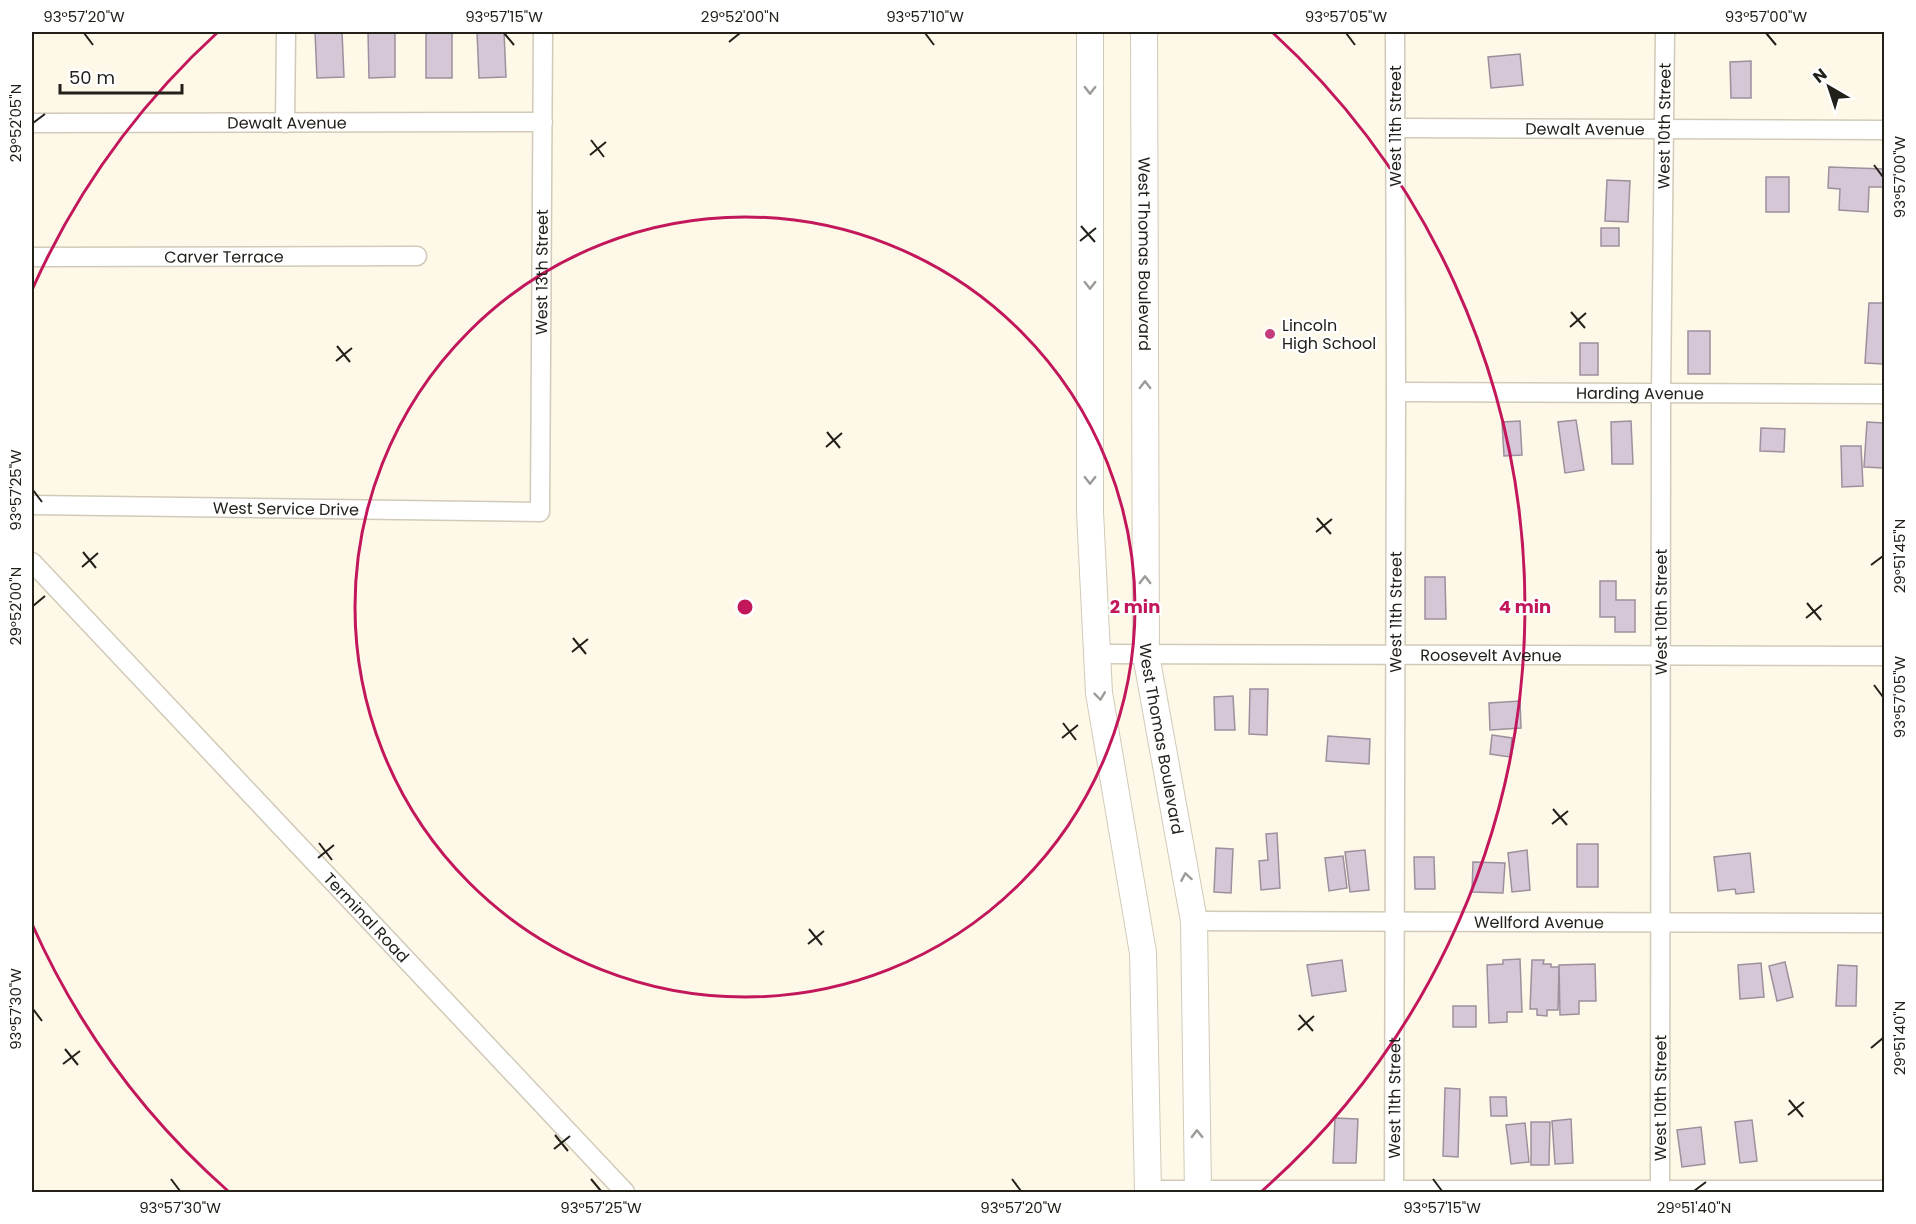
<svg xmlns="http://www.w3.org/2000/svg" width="1916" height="1224" font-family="Poppins,sans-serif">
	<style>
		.building { fill: #d6c7d6; stroke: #9d909d; stroke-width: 1.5 }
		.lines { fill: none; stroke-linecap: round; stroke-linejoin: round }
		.street-casing { stroke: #d1cab8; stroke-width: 21 }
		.secondary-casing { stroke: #d1cab8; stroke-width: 28 }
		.street { stroke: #fff; stroke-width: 18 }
		.secondary { stroke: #fff; stroke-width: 26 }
		.oneway { stroke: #9c9b98 }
		.ticks { fill: none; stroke: #222019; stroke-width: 2 }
		.ring { fill: none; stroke: #c2185b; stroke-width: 3 }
		.poi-dot { fill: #c43d7a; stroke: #fff; stroke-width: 2 }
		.labels { text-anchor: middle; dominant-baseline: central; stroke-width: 4.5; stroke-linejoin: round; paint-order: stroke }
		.street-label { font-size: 16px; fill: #222019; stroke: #fff }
		.poi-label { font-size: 16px; fill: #222019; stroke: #fff; text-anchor: start }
		.centre { fill: #c2185b; stroke: #fff; stroke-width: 3 }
		.ring-label { font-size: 18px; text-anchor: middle; font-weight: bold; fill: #c2185b; stroke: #fff; stroke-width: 4.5; stroke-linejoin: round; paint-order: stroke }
		.neatline { fill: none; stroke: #222019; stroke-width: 2 }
		.ticks-label { font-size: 15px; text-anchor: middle; fill: #222019 }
	</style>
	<rect width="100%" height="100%" fill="#fef8e9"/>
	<g class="building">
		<polygon points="315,32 342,32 344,77 317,78"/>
		<polygon points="368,32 395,32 395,77 369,78"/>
		<rect x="426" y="32" width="26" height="46"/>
		<polygon points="477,32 504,32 506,77 479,78"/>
		<polygon points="1520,54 1523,85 1491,88 1488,57"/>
		<polygon points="1751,61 1751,98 1731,98 1730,62"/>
		<polygon points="1829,167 1884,169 1884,187 1869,187 1868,212 1839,210 1840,189 1828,188"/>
		<rect x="1766" y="177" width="23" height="35"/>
		<polygon points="1607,180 1630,181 1628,222 1605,221"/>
		<rect x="1601" y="228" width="18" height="18"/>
		<polygon points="1869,303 1884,303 1884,364 1865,363"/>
		<rect x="1688" y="331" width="22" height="43"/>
		<rect x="1580" y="343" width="18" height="32"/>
		<polygon points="1576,420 1584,470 1565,473 1558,422"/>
		<polygon points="1520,421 1522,455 1504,456 1502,422"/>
		<polygon points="1631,421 1633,464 1612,464 1611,422"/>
		<polygon points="1867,422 1884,423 1884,468 1864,467"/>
		<polygon points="1761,428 1785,429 1784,452 1760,451"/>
		<polygon points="1841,446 1861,446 1863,486 1842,487"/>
		<polygon points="1425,577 1445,577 1446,619 1425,619"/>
		<polygon points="1600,581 1616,581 1616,600 1635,600 1635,632 1615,632 1615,617 1600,617"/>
		<polygon points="1250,689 1268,689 1267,735 1249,734"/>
		<polygon points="1233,696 1235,730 1215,730 1214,697"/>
		<polygon points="1520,701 1521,728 1490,730 1489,703"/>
		<polygon points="1492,735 1512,738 1510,757 1490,754"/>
		<polygon points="1328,736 1370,739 1369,764 1326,761"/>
		<polygon points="1277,833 1280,888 1261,890 1259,861 1268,860 1266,834"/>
		<rect x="1577" y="844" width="21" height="43"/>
		<polygon points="1216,848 1233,849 1231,893 1214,892"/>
		<polygon points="1365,850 1369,890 1350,892 1345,852"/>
		<polygon points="1527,850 1530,890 1512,892 1508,853"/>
		<polygon points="1750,853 1754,892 1736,894 1735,889 1718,891 1714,857"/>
		<polygon points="1343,856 1347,888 1329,891 1325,858"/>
		<polygon points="1414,857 1434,857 1435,889 1415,889"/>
		<polygon points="1473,862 1505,863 1503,893 1472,892"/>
		<polygon points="1520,959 1522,1012 1507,1012 1507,1022 1489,1023 1487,965 1503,964 1503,960"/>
		<polygon points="1342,960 1346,991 1312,996 1307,965"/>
		<polygon points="1532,960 1544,960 1543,964 1551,964 1551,967 1559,967 1558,1010 1547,1010 1547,1016 1537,1015 1537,1009 1530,1009"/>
		<polygon points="1785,962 1793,997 1777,1001 1769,966"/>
		<polygon points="1761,963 1764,997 1740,999 1738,965"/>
		<polygon points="1595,964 1596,1001 1579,1001 1579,1014 1560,1015 1559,965"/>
		<polygon points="1838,965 1857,966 1856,1006 1836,1006"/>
		<rect x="1453" y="1006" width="23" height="21"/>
		<polygon points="1445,1088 1460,1089 1458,1157 1443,1156"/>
		<polygon points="1490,1097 1506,1097 1507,1116 1491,1116"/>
		<polygon points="1335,1118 1358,1119 1356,1163 1333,1163"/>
		<polygon points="1571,1119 1573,1163 1555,1164 1552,1121"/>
		<polygon points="1752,1120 1757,1161 1740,1163 1735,1122"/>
		<polygon points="1531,1122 1550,1122 1549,1165 1531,1165"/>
		<polygon points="1525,1123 1529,1162 1511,1164 1506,1125"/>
		<polygon points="1701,1127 1705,1164 1682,1167 1677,1130"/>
	</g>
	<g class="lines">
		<defs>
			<g id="street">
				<path id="s1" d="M32,123L543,122"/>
				<polyline points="285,123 286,32"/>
				<path id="s2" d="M1395,128L1884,130"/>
				<path id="s3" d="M32,257L417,256"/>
				<path id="s4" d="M1396,392L1884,394"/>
				<path id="s5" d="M32,505L540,512L543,32"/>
				<path id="s6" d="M32,562L625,1192"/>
				<path id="s7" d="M1097,654L1884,656"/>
				<path id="s8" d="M1194,921L1884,923"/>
				<polyline points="1148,1190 1884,1190"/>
				<path id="s9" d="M1394,1192L1396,392L1395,32"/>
				<path id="s10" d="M1660,1192L1661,393L1665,32"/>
			</g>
			<g id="secondary">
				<polyline points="1090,32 1090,512 1099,693 1143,953 1148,1192"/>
				<path id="s11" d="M1144,32L1146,655L1194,921L1198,1192"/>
			</g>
		</defs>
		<use href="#street" class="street-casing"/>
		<use href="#secondary" class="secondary-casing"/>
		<use href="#street" class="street"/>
		<use href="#secondary" class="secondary"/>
	</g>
	<defs><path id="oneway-chevron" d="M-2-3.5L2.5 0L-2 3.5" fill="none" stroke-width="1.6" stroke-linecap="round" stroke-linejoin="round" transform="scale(1.5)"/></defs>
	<g class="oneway">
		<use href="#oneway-chevron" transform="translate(1090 90) rotate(90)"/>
		<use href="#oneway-chevron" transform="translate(1090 285) rotate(90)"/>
		<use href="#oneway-chevron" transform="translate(1145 385) rotate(-90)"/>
		<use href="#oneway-chevron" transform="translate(1090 480) rotate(90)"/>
		<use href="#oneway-chevron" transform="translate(1145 580) rotate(-90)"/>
		<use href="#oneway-chevron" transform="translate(1100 696) rotate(83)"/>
		<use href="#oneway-chevron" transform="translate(1186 877) rotate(-100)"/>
		<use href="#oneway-chevron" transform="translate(1197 1134) rotate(-91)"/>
	</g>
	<path class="ticks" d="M84,33L93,45M504,33L514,45M925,33L934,45M1346,33L1355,45M1766,33L1776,45M729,42L740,33M33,123L45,114M591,140L604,157M590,155L606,142M1874,165L1883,177M1081,226L1095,242M1080,241L1096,228M1571,312L1585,328M1570,327L1586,313M337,346L350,362M336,361L352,348M827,432L840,448M826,447L842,433M33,490L42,502M1317,518L1331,534M1316,532L1332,519M83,552L96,568M1871,565L1883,556M82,567L98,553M1807,603L1821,620M33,606L45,596M1806,618L1822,605M573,638L586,654M572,652L588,639M1874,685L1883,697M1063,723L1076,740M1062,738L1078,725M1553,809L1567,825M1552,824L1568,811M319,843L332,860M318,858L334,845M809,929L822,945M808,944L824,931M33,1009L42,1021M1299,1015L1313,1031M1298,1030L1314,1016M1871,1048L1883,1038M65,1049L78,1065M63,1064L80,1051M1789,1100L1803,1117M1788,1115L1804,1102M555,1135L568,1151M554,1149L570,1136M171,1179L180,1191M591,1179L601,1191M1012,1179L1021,1191M1433,1179L1442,1191M1694,1191L1706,1182"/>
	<g class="ring">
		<circle cx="745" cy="607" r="390"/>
		<path d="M228 1191A780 780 0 0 1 32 924M32 290A780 780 0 0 1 218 32M1272 32A780 780 0 0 1 1262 1191"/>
	</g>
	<circle class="poi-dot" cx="1270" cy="334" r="6"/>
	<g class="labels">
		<g class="street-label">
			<text stroke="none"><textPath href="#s1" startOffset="255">Dewalt Avenue</textPath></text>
			<text transform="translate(1395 126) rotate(-90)">West 11th Street</text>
			<text stroke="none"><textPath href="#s10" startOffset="1066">West 10th Street</textPath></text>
			<text stroke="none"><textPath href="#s2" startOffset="190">Dewalt Avenue</textPath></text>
			<text stroke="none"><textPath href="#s11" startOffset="222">West Thomas Boulevard</textPath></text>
			<text stroke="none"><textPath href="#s3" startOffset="192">Carver Terrace</textPath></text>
			<text stroke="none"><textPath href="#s5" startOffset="748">West 13th Street</textPath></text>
			<text stroke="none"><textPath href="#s4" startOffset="244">Harding Avenue</textPath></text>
			<text stroke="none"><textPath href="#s5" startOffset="254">West Service Drive</textPath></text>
			<text stroke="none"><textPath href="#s9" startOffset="580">West 11th Street</textPath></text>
			<text stroke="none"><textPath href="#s10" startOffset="580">West 10th Street</textPath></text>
			<text stroke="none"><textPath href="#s7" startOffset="394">Roosevelt Avenue</textPath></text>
			<text stroke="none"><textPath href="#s11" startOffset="708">West Thomas Boulevard</textPath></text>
			<text stroke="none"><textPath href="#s6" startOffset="488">Terminal Road</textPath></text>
			<text stroke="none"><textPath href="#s8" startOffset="345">Wellford Avenue</textPath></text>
			<text stroke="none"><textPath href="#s9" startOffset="94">West 11th Street</textPath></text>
			<text stroke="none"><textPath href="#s10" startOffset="94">West 10th Street</textPath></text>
		</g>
		<g class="poi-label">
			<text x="1282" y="325">Lincoln<tspan x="1282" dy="18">High School</tspan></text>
		</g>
	</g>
	<circle cx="745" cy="607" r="9" class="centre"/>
	<g class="ring-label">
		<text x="1135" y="613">2 min</text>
		<text x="1525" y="613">4 min</text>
	</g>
	<rect width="1916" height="1224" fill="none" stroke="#ffffff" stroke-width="66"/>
	<g transform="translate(1829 87) rotate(321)" stroke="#ffffff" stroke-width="4.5" paint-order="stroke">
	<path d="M0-4.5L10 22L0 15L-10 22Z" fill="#222019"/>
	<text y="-9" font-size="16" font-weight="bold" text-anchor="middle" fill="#222019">N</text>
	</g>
	<path d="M60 84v9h122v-9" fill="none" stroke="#222019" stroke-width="3"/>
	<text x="69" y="84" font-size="18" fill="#222019" stroke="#ffffff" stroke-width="4.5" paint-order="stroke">50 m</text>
	<rect x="33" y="33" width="1850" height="1158" class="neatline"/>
	<g class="ticks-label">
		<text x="84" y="22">93°57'20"W</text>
		<text x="504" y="22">93°57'15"W</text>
		<text x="740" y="22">29°52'00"N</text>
		<text x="925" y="22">93°57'10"W</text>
		<text x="1346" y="22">93°57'05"W</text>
		<text x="1766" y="22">93°57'00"W</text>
		<text transform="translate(16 123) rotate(-90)" y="5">29°52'05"N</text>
		<text transform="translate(1900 177) rotate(-90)" y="5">93°57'00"W</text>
		<text transform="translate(16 490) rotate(-90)" y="5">93°57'25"W</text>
		<text transform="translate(1900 556) rotate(-90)" y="5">29°51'45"N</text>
		<text transform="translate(16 606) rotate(-90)" y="5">29°52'00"N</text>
		<text transform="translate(1900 697) rotate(-90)" y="5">93°57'05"W</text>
		<text transform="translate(16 1009) rotate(-90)" y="5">93°57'30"W</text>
		<text transform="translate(1900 1038) rotate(-90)" y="5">29°51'40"N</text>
		<text x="180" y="1213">93°57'30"W</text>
		<text x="601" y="1213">93°57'25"W</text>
		<text x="1021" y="1213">93°57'20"W</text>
		<text x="1442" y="1213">93°57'15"W</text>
		<text x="1694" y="1213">29°51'40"N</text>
	</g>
</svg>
